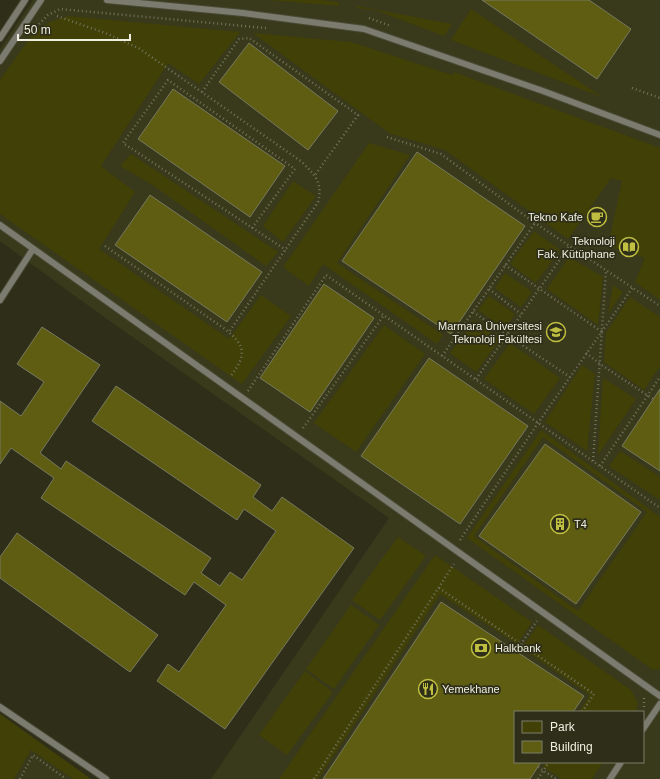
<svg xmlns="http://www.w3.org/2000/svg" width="660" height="779" font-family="Arial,sans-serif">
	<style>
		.built { fill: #39391b; fill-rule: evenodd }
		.green { fill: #414007; fill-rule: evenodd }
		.building { fill: #5e5d12; stroke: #787960 }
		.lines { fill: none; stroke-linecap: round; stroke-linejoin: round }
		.service-casing { stroke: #4a4a35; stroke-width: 8 }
		.path { stroke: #737360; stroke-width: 2.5; stroke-dasharray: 1 3; stroke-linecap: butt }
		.service { stroke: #7b7b70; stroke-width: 6 }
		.labels { text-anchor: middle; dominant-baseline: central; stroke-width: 3.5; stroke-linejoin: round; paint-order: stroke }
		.poi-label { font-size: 11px; fill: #efefe1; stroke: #2f2f19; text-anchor: end }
	</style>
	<rect width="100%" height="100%" fill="#2f2f19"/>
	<g class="built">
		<path d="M33,0H660V779H211L389,518L90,307L0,241V49ZM515,712H643V762H515Z"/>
		<polygon points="0,714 91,779 0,779"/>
	</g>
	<g class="green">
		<polygon points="268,0 320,0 338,2 339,6"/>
		<polygon points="357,6 452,24 444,36 375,10 357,8"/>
		<polygon points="471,9 602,97 451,40"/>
		<polygon points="68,16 240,32 199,84 168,63 163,71 101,166 135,192 99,249 229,339 261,295 291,316 242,384 0,214 0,80 34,32 50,22"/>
		<polygon points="253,33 351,42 452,75 454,72 660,148 660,300 635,282 645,258 608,246 622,181 611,178 568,239 445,150 389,133"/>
		<polygon points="369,143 410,155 337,263 443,335 437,344 323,264 309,286 283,267"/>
		<polygon points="131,154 278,252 266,266 154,186 120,166"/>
		<polygon points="293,181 316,196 283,242 263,226"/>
		<polygon points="534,231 560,250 536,283 510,264"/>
		<polygon points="569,257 603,277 598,325 547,289"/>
		<polygon points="505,273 532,292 521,307 495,288"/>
		<polygon points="613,285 623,292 608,314"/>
		<polygon points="489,296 515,314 505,329 478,310"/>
		<polygon points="630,297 660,317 660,366 644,390 604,362 606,333"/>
		<polygon points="474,320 500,339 476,372 450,353"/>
		<polygon points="384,325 425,354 356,452 314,423"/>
		<polygon points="510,343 560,378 534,414 484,379"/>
		<polygon points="582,365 595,374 587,451 545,422"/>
		<polygon points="603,378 636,399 598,455"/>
		<path d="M541,430L660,517V669L653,670L467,538ZM543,437L647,512L578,611L474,536Z"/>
		<polygon points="620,451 660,477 660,500 609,466"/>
		<polygon points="398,537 426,556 380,620 352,600"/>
		<polygon points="435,555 532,622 517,644 440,594 318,779 279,779"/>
		<polygon points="351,605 379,625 334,689 306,669"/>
		<polygon points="538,625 631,690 638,703 636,712 579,712 590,695 522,648"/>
		<polygon points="305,671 333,692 287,755 259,735"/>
		<polygon points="0,714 91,779 73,779 31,750 14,779 0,779"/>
		<polygon points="546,762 603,762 592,779 562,779 543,767"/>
	</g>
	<g class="building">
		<polygon points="482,0 589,0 631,29 597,79"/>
		<polygon points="249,43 338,111 308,150 219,82"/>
		<polygon points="173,89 285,166 250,217 138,139"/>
		<polygon points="417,152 525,226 451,334 342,261"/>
		<polygon points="150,195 262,272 227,322 115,245"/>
		<polygon points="324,284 374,318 310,412 260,378"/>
		<polygon points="42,327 100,365 40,453 61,469 66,461 211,558 201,573 220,586 230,572 242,580 276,531 244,509 237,520 92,421 116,386 261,485 253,497 272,511 282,497 354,548 225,729 157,681 168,664 179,672 226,605 194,582 185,595 41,498 54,478 11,448 0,464 0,401 21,416 44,382 17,364"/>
		<polygon points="429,358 528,426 460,524 361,456"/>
		<polygon points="660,389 660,471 622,446"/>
		<polygon points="545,444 641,512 576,604 479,536"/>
		<polygon points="17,533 158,635 130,672 0,578 0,557"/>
		<polygon points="441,602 584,696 573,712 515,712 515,762 541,762 530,779 323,779"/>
	</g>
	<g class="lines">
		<defs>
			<g id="service">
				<polyline points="107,0 243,13 364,29 543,91 660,135"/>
				<polyline points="0,38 25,0"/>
				<polyline points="0,61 41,0"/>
				<polyline points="0,225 660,696"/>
				<polyline points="0,300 33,249"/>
				<polyline points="0,707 106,779"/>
				<polyline points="643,729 660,704"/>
				<polyline points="610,779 621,762"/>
			</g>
		</defs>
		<use href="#service" class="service-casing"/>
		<g class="path">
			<path d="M57,16L108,34L140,49L302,162C315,175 323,183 318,202L229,332"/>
			<polyline points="369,18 391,26"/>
			<polyline points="39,24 48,15 60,9 266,28"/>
			<polyline points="632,88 660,98"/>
			<polyline points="202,92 239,39 249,38 358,115 315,175"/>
			<polyline points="387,137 441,154 535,223 660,306"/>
			<polyline points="252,228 295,169 168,80 123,143 286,250"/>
			<path d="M105,246L225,329C246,346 247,355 230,377"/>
			<polyline points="505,265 602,332"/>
			<polyline points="489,289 521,314"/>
			<polyline points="473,312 570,377"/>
			<polyline points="586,353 600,364 653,399"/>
			<polyline points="442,356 535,223"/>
			<polyline points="476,379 570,245"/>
			<polyline points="248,391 326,275 660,508"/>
			<polyline points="303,428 384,315"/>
			<polyline points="593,461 606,270"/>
			<polyline points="600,466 660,377"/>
			<polyline points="460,540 538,423 633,287"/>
			<polyline points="439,588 594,694 582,712"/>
			<polyline points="516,651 537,621"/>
			<polyline points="644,698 644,709"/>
			<polyline points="538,767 556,779"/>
			<polyline points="20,779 33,755 66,779"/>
			<polyline points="314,779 454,564"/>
			<polyline points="538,779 549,762"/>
		</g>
		<use href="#service" class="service"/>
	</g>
	<defs>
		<symbol id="cafe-ring" viewBox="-11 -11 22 22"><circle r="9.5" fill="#2f2f19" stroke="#bfbe41" stroke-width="1.5"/><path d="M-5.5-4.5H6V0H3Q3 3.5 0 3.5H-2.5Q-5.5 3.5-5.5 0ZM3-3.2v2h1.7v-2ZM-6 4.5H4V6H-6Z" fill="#bfbe41"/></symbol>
		<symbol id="library-ring" viewBox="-11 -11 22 22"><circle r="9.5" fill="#2f2f19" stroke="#bfbe41" stroke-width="1.5"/><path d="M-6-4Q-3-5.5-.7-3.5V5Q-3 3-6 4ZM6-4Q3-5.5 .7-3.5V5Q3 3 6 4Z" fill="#bfbe41"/></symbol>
		<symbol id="university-ring" viewBox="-11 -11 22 22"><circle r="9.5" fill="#2f2f19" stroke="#bfbe41" stroke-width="1.5"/><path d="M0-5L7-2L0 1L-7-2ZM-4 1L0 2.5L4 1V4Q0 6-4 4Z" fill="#bfbe41"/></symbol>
		<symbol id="building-ring" viewBox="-11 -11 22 22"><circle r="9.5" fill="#2f2f19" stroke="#bfbe41" stroke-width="1.5"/><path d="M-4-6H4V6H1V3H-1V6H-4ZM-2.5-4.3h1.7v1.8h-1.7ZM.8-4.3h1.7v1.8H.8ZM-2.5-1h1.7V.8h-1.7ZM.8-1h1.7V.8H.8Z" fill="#bfbe41"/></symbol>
		<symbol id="bank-ring" viewBox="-11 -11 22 22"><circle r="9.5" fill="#2f2f19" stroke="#bfbe41" stroke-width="1.5"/><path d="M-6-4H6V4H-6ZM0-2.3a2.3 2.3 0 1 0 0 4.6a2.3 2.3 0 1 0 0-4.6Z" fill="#bfbe41"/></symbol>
		<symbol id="restaurant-ring" viewBox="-11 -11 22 22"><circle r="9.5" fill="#2f2f19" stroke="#bfbe41" stroke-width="1.5"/><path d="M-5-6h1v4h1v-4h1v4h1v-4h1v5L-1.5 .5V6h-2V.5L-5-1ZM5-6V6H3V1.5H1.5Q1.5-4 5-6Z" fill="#bfbe41"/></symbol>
	</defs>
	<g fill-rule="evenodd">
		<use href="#cafe-ring" x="586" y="206" width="22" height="22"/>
		<use href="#library-ring" x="618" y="236" width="22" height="22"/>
		<use href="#university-ring" x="545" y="321" width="22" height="22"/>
		<use href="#building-ring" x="549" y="513" width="22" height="22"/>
		<use href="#bank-ring" x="470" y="637" width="22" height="22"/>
		<use href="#restaurant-ring" x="417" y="678" width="22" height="22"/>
	</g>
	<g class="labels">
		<g class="poi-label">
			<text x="583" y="217">Tekno Kafe</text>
			<text x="615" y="241">Teknoloji<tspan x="615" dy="13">Fak. Kütüphane</tspan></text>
			<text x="542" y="326">Marmara Üniversitesi<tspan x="542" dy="13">Teknoloji Fakültesi</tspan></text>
			<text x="574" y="524" text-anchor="start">T4</text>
			<text x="495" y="648" text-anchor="start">Halkbank</text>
			<text x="442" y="689" text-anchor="start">Yemekhane</text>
		</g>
	</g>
	<rect x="514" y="711" width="130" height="52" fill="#2f2f19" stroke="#7c7c69"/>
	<rect x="522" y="721" width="20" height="12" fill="#414007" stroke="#7c7c69"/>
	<text x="550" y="731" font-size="12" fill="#efefe1">Park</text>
	<rect x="522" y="741" width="20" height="12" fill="#5e5d12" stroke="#7c7c69"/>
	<text x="550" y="751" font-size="12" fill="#efefe1">Building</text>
	<path d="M18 34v6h112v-6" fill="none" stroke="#efefe1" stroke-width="2"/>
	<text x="24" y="34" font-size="12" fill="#efefe1" stroke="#2f2f19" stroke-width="3" paint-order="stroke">50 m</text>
</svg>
